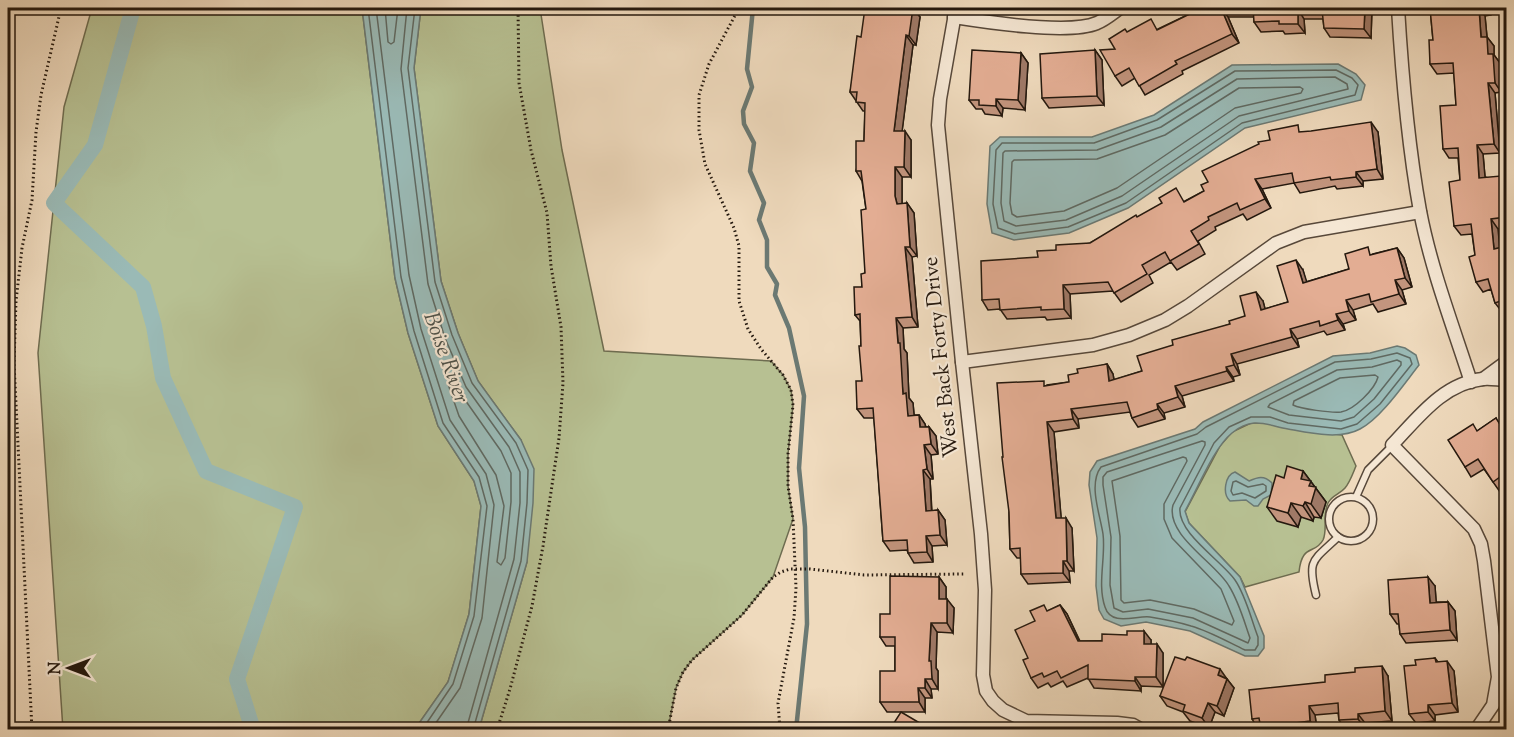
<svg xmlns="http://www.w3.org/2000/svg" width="1514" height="737" font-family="'Sorts Mill Goudy',serif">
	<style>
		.green { fill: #b7c092; stroke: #6e6c50; stroke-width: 1.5 }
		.water { fill: #9abab6; stroke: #6b7973; stroke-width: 1.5 }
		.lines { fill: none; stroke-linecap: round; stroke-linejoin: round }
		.shore { stroke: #5f6962; stroke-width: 1.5 }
		.stream { stroke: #6b7973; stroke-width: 4.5 }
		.canal { stroke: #9abab6; stroke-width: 16 }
		.lane-casing { stroke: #57483a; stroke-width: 9 }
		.street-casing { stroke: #57483a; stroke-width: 15 }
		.path { stroke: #24180e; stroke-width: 3; stroke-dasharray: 1.5 3; stroke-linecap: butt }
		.lane { stroke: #f5e7d4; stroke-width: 6 }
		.street { stroke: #f5e7d4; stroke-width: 12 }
		.wall { fill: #c3957e; stroke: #24180e; stroke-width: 1.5 }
		.shaded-wall { fill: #9f7967; stroke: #24180e; stroke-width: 1.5 }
		.building { fill: #e3ad93; stroke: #24180e; stroke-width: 1.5 }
		.labels { text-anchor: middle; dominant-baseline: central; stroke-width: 4.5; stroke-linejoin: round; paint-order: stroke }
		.street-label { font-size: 21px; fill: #24180e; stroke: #f5e7d4 }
		.water-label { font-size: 22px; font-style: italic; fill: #4d5149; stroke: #f5e7d4 }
	</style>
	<rect width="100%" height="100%" fill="#efdabd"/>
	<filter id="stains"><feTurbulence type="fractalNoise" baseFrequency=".00333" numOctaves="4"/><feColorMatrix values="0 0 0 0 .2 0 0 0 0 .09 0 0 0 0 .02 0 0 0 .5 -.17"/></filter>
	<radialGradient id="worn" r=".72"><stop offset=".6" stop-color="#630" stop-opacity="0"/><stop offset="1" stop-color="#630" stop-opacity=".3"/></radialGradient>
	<g class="green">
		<polygon points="92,8 362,8 395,278 408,333 438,426 474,481 481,506 469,614 448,682 415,729 63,730 38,353 64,107"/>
		<polygon points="421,8 540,8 562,150 604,351 771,361 783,375 791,390 793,405 788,454 788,486 793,519 773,577 742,615 692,660 683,672 676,688 668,729 479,729 527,562 521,440 478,381 458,333 441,281 414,68"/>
		<path d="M1251,423H1269L1286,428L1342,435L1356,466C1353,473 1350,482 1345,488C1340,494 1332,495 1328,503C1322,515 1328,530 1323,540C1315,555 1302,543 1299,572L1245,587L1240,577L1189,523L1185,512L1220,446L1232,432Z"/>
	</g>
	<g class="water">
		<polygon points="362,8 421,8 414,68 441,281 458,333 478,381 521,440 534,469 533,503 527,562 479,729 415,729 448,682 469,614 481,506 474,481 438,426 408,333 395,278"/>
		<polygon points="1338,64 1356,74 1365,85 1361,100 1245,128 1128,208 1069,233 1014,240 992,233 987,204 990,146 1000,137 1092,137 1154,115 1232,65"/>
		<path d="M1397,346L1405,348L1416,355L1419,365C1404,384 1381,418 1360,429C1340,440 1310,433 1288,429C1266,425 1253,416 1232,433C1214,447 1197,490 1185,511L1189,523L1240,577L1264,636V648L1258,656H1245L1190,631L1146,622L1121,626L1104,619L1099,610L1096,586L1097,538L1089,485L1090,472L1097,461L1195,429L1203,422L1333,356L1370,353Z"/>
		<path d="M1235,472L1249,481C1258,477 1264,475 1272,483L1271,495L1263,499L1258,506H1254L1246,500L1230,501C1222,494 1225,475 1235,472Z"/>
	</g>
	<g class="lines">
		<g class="shore">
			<polyline points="368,8 401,277 414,331 443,423 479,477 487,506 474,616 453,684 422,730"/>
			<polyline points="376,8 409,275 421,329 450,420 486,474 494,505 482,618 460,688 431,730"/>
			<polyline points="385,8 388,42 391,44 394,42 398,8"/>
			<polyline points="407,8 401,69 428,284 445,338 466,387 509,447 520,472 520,503 514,559 466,730"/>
			<polyline points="415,8 408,68 435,282 452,335 472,383 516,443 528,470 527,503 521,561 473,730"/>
			<polygon points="1336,70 1352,78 1358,85 1355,95 1242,123 1126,203 1068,227 1015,234 998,228 993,204 996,150 1002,143 1094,143 1157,120 1235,71"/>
			<polygon points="1335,77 1347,84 1348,89 1239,116 1122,196 1066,220 1016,226 1004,221 1001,203 1003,153 1005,151 1097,150 1161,127 1237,79"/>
			<polygon points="1300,87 1303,89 1301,93 1235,108 1117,188 1064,211 1017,217 1012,214 1010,203 1012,162 1014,160 1097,159 1165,135 1239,88"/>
			<path d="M1397,353L1410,358L1412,364L1380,404L1357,424L1341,429L1288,423L1270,417H1251L1229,427L1214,443L1180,508C1177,533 1222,561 1235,580C1246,596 1251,619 1258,637V645L1255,650H1245C1228,642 1209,631 1191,626C1178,622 1163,619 1150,617C1137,615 1111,627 1105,607C1097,584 1106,557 1103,534C1100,514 1088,484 1101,467L1197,434L1206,427L1335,362L1371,359Z"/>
			<polygon points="1397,360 1401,362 1401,365 1374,399 1354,417 1341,421 1289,415 1268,407 1270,404 1337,370 1372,367"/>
			<path d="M1375,375L1378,377C1375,389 1354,410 1341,412C1331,413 1301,409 1293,405L1294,401L1340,378Z"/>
			<polygon points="451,380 501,451 511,473 511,502 505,558 501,565 497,562 504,506 496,475 459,416 448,384"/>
			<path d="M1202,441L1205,442V445L1173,505C1165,535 1216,563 1229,586C1239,602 1244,621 1250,638L1248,643L1193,618L1148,609L1123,612L1114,608L1110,585L1111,537L1103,485V477L1107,472Z"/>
			<polygon points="1183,457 1186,458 1187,461 1164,504 1164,519 1172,538 1221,589 1234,621 1232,625 1194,609 1150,600 1124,603 1121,600 1120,536 1112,481"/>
			<polygon points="1236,481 1248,487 1263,484 1266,486 1266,491 1255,498 1242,493 1233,495 1231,491 1233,482"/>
		</g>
		<polyline class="stream" points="753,8 747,69 752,87 743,111 744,124 754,143 750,171 764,203 759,220 767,240 767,267 777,284 775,295 789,328 804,396 799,468 805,527 807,624 796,730"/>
		<polyline class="canal" points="133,8 95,145 54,203 143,287 154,326 163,378 206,471 295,507 237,679 253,730"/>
		<defs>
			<g id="lane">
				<polyline points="1356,497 1368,470 1392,446"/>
				<circle cx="1351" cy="519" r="22"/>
				<path d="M1316,595C1307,559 1313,561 1338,537"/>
			</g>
			<g id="street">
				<polyline points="956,8 940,99 938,125 962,362 981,534 985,590 983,675 986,691 993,701 1003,710 1026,721 1117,723 1133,725 1142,730"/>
				<path d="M1398,8C1402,75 1408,145 1420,211C1431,269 1453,326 1471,382"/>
				<path d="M954,17C986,22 1069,35 1097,23C1105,20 1113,13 1120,8"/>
				<polyline points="962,362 1093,345 1129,335 1165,320 1188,306 1276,243 1304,232 1420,212"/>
				<polyline points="1483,379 1506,362"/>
				<path d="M1476,730L1493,705L1498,677L1484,561L1481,544L1474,529L1392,445C1417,419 1443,383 1483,379C1490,378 1499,380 1506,380"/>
			</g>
		</defs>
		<use href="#lane" class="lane-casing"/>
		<use href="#street" class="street-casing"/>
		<g class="path">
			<polyline points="739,8 709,64 699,95 699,130 705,164 734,228 739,246 739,301 748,329 761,349 783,375 791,390 793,405 788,454 788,486 793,519 796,588 794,618 778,703 780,730"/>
			<polyline points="32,730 14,363 16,301 22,248 32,200 36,132 41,95 61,8"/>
			<polyline points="497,730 510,689 532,606 543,546 559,438 563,383 561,327 551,266 547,213 531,150 519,83 518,8"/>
			<polyline points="668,730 676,688 683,672 692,660 742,615 773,577 781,572 790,569 810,569 864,575 964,574"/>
		</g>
		<use href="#lane" class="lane"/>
		<use href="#street" class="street"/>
	</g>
	<g class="wall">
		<polygon points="1201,8 1372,8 1371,38 1330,37 1324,28 1323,19 1304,19 1305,33 1285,34 1283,31 1261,32 1254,22 1254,17 1228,17 1239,43 1182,71 1183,74 1145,95 1135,78 1122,86 1115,76 1115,49 1127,32 1158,29 1202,8"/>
		<polygon points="1430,8 1490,8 1491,15 1485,16 1487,37 1494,46 1494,55 1500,63 1501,92 1495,93 1500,153 1483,154 1485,177 1506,183 1506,228 1498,229 1500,248 1506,246 1506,311 1502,312 1495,303 1491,289 1483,292 1476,282 1475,255 1472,234 1461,235 1454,226 1460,180 1458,158 1449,158 1443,149 1456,105 1454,73 1437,74 1430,64 1433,40"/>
		<polygon points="915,11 920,17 916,45 913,45 902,131 911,140 911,177 902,177 902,204 907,203 914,213 917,256 912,257 918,327 903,328 904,349 907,353 909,398 913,403 914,415 919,415 925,424 926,427 929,427 936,436 938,454 931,455 933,479 930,479 932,511 938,510 945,520 947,545 932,546 933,562 914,563 908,553 907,550 890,551 883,541 874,418 864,418 857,409 862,381 861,346 860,321 855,315 865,273 866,209 862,181 856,171 864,141 865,111 863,111 850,92 861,37"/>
		<polygon points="1095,50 1102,60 1104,105 1049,108 1042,98"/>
		<polygon points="1021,53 1028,63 1025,110 1003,108 1002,116 985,114 982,109 976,109 969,100"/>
		<polygon points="1302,132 1378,132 1383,179 1363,181 1363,186 1337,189 1335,186 1300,193 1294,183 1262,189 1271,208 1247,220 1243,214 1215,227 1216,230 1198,241 1205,254 1177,270 1171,262 1149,275 1153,283 1121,302 1113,291 1070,294 1071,318 1047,320 1045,317 1007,319 1000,309 988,310 982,300 1038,257 1056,250 1090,243 1138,217 1185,201 1204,191 1208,182 1270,140"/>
		<polygon points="1397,248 1404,258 1412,287 1402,290 1406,304 1378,312 1373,304 1353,310 1356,320 1343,324 1345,330 1327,335 1324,331 1297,339 1299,347 1237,364 1240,375 1233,377 1234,381 1182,396 1185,407 1164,413 1165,419 1138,427 1132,418 1130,412 1078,419 1079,428 1054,432 1061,518 1072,528 1074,571 1069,571 1070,582 1028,584 1021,574 1021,558 1017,558 1010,549 1009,512 1047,385 1069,382 1078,373 1107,364 1113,374 1114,380 1142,371 1173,345 1230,324 1245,316 1263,301 1265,309 1288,302 1303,270 1306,282 1349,269 1373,254"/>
		<polygon points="1496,418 1504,489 1500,492 1484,469 1471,477 1465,467 1477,431"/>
		<polygon points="1303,471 1326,502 1321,518 1314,517 1313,521 1301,517 1298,527 1277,521 1267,507 1284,478"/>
		<polygon points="939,577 946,587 946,599 954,608 953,633 937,632 936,668 938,671 938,689 931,689 932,698 925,698 925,712 887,712 880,702 895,671 895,646 886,646 880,637 890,614"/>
		<polygon points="1435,586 1436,602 1448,602 1455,611 1457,640 1406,643 1400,634 1399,624 1397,624 1390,614"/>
		<polygon points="1060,605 1067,614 1080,641 1151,640 1151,644 1163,653 1163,687 1141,686 1141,691 1094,688 1088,678 1067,687 1063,681 1051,687 1048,683 1038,688 1031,678 1028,658 1035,621 1048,611"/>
		<polygon points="1435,658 1438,662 1454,671 1458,712 1435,715 1435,721 1416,723 1409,714 1416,665"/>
		<polygon points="1388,676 1392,721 1365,723 1365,728 1345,729 1339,720 1338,713 1315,715 1317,729 1261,729 1261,728 1258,729 1252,719"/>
		<polygon points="1226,678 1234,688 1224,716 1215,712 1209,728 1190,721 1183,712 1167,706 1160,696"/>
	</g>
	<g class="shaded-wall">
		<polygon points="908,8 916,8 915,11 920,17 916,45 909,36"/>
		<polygon points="1221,8 1228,17 1239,43 1232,34"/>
		<polygon points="1365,8 1372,8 1371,38 1364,29"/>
		<polygon points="1479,8 1485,16 1487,37 1494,46 1494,55 1500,63 1501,92 1495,83 1488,54 1481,37"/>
		<polygon points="1486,8 1490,8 1491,15"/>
		<polygon points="1298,9 1304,19 1305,33 1298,24"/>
		<polygon points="906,35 913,45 901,140 894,131"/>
		<polygon points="1095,50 1102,60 1104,105 1097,96"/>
		<polygon points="1021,53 1028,63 1025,110 1018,100"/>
		<polygon points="1488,83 1495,93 1500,153 1494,144"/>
		<polygon points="996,99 1003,108 1002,116 996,106"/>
		<polygon points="1371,122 1378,132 1383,179 1377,169"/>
		<polygon points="905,131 911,140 911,177 904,167"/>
		<polygon points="1477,145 1483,154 1486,188 1479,178"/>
		<polygon points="895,167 902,177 902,206 897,204 895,196"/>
		<polygon points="1356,172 1363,181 1363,186 1356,177"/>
		<polygon points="1501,176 1506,183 1506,213"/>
		<polygon points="1255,179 1262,189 1271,208 1265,199"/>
		<polygon points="907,203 914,213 917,256 910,247"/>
		<polygon points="1491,219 1498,229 1501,259 1494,249"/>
		<polygon points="905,247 912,257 918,327 912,317"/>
		<polygon points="1397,248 1404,258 1412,287 1405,278"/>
		<polygon points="1296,260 1303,270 1310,292 1303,283"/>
		<polygon points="1395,280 1402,290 1406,304 1399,294"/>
		<polygon points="1063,285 1070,294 1071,318 1064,309"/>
		<polygon points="1256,292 1263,301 1268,320 1261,310"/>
		<polygon points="1346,300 1353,310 1356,320 1349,311"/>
		<polygon points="1336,314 1343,324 1345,330 1338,320"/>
		<polygon points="896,318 903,328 904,349 907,353 909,398 913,403 915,425 908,416 903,394 898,343"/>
		<polygon points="1290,329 1297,339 1299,347 1292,337"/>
		<polygon points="1231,354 1237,364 1240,375 1234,365"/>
		<polygon points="1107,364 1113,374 1116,391 1109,381"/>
		<polygon points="1226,367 1233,377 1234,381 1227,371"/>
		<polygon points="1175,386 1182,396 1185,407 1178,397"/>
		<polygon points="1157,404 1164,413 1165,419 1158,409"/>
		<polygon points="1071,409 1078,419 1079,428 1073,419"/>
		<polygon points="919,415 925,424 927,437 920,427"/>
		<polygon points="1047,422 1054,432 1062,528 1056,518"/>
		<polygon points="929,427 936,436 938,454 931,444"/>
		<polygon points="924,445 931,455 933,479 927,469"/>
		<polygon points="923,470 930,479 932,521 926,511"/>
		<polygon points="1303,471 1326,502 1321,518 1311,504 1301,479"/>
		<polygon points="1305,502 1314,517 1313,521 1303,506"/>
		<polygon points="1291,503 1301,517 1298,527 1288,513"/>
		<polygon points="938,510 945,520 947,545 940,535"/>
		<polygon points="1066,518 1072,528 1074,571 1067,561"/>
		<polygon points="926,536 932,546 933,562 927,552"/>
		<polygon points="1063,561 1069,571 1070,582 1063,573"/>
		<polygon points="939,577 946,587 946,608 939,599"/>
		<polygon points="1428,577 1435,586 1437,612 1430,603"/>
		<polygon points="947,599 954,608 953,633 947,623"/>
		<polygon points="1448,602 1455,611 1457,640 1450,630"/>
		<polygon points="1060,605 1067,614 1084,651 1078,641"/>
		<polygon points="931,623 937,632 936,668 938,671 938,689 932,679 929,661"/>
		<polygon points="1144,631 1151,640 1151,653 1144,644"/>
		<polygon points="1157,644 1163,653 1163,687 1156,677"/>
		<polygon points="1447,661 1454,671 1458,712 1452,703"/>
		<polygon points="1382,666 1388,676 1392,721 1385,711"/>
		<polygon points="1220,669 1227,679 1218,675"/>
		<polygon points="1135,677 1141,686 1141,691 1135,681"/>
		<polygon points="925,679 931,689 932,698 925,688"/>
		<polygon points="1227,679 1234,688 1224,716 1217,706"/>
		<polygon points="918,688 925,698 925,712 919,702"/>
		<polygon points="1208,703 1215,712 1209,728 1202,718"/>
		<polygon points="1428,705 1435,715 1435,721 1428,712"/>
		<polygon points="1309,706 1315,715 1317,729 1310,721"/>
		<polygon points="1358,714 1365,723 1365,728 1358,719"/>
	</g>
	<g class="building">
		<polygon points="865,8 913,8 909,36 906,35 894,131 905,131 904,167 895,167 895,196 897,204 907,203 910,247 905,247 912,317 896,318 898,343 900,343 903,394 906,393 908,416 919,415 920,427 929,427 931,444 924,445 927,469 923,470 926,511 938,510 940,535 926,536 927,552 908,553 907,540 883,541 873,408 857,409 856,381 862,381 859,346 861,346 860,314 855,315 854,287 862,287 861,274 865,273 861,210 866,209 861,171 856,171 856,141 864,141 865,103 856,102 857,92 850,92 857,36 861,37"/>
		<polygon points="1201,8 1231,8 1221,8 1232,34 1175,61 1177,64 1139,86 1129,68 1115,76 1100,50 1115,49 1109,39 1125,29 1127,32 1151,19 1157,30 1202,8"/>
		<polygon points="1253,8 1365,8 1364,29 1324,28 1322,10 1298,9 1298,24 1279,24 1279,21 1254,22"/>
		<polygon points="1430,8 1479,8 1481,37 1487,37 1488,54 1493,54 1495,83 1488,83 1494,144 1477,145 1479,178 1501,176 1506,213 1506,217 1491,219 1494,249 1506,246 1506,299 1495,303 1488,279 1476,282 1469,257 1475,255 1471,224 1454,226 1449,182 1460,180 1458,148 1443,149 1440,106 1456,105 1453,63 1430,64 1429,40 1433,40"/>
		<polygon points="972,50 1021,53 1018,100 996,99 996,106 979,105 979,100 969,100"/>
		<polygon points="1095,50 1097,96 1042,98 1040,54"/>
		<polygon points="1371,122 1377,169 1356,172 1356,177 1331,180 1330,177 1294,183 1292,173 1255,179 1265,199 1240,210 1237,203 1208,217 1209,220 1191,231 1199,244 1170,261 1165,252 1142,265 1147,274 1114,293 1108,282 1063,285 1064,309 1041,310 1041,307 1000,310 999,299 982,300 981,261 1038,257 1037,251 1056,250 1056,245 1090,243 1136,215 1137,217 1162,203 1159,198 1176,188 1184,202 1204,191 1201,185 1208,182 1202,171 1259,144 1258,142 1270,140 1268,131 1298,125 1299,132 1311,131"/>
		<polygon points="1368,247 1370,255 1397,248 1405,278 1395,280 1399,294 1371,302 1369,294 1346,300 1349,311 1336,314 1338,320 1320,326 1319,321 1290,329 1292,337 1231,354 1234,365 1226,367 1227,371 1175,386 1178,397 1157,404 1158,409 1132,418 1127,402 1071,409 1073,419 1047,422 1056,518 1066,518 1067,561 1063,561 1063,573 1021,574 1020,548 1010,549 1009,512 1002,457 1003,457 997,383 1044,381 1044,386 1069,382 1068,375 1078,373 1077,369 1107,364 1109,381 1142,371 1137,356 1173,345 1172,340 1230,324 1229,321 1245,316 1240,296 1256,292 1261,310 1288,302 1277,266 1296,260 1303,283 1349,269 1345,254"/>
		<polygon points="1496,418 1506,434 1506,499 1500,477 1493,482 1478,459 1465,467 1448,440 1473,424 1477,431"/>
		<polygon points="1287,466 1303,471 1301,479 1311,481 1309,486 1316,487 1311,504 1305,502 1303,506 1291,503 1288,513 1267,507 1276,475 1284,478"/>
		<polygon points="1506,510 1506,524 1503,511"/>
		<polygon points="890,576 939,577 939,599 947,599 947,623 931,623 929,661 931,661 932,679 925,679 925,688 918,688 919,702 880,702 880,671 895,671 895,637 880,637 880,614 890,614"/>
		<polygon points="1428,577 1430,603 1448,602 1450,630 1400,634 1398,614 1390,614 1388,580"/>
		<polygon points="1044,605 1047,611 1060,605 1078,641 1102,641 1102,634 1127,635 1127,631 1144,631 1144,644 1157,644 1156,677 1135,677 1135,681 1088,679 1088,665 1061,678 1057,671 1044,677 1042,673 1031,678 1023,660 1028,658 1015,630 1035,621 1030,611"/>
		<polygon points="1175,657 1185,660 1187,657 1220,669 1218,675 1227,679 1217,706 1208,703 1202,718 1183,711 1185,705 1160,696"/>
		<polygon points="1435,658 1436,662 1447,661 1452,703 1428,705 1428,712 1409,714 1404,666 1416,665 1415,660"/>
		<polygon points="1382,666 1385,711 1358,714 1358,719 1339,720 1338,703 1309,706 1310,721 1296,723 1297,729 1261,729 1259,718 1252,719 1249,690 1325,682 1325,675 1355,672 1355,668"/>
		<polygon points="901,712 930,729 890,729"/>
	</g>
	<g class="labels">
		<g class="street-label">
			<text transform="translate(942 357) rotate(-96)">West Back Forty Drive</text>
		</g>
		<g class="water-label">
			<text transform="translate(445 358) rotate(70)">Boise River</text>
		</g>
	</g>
	<rect width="1514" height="737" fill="none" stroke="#efdabd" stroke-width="30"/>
	<rect x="9" y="9" width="1496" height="719" fill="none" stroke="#24180e" stroke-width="3"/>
	<rect x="15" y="15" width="1484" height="707" fill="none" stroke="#24180e" stroke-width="1.5"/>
	<g transform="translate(69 668) rotate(270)" stroke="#f5e7d4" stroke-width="4.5" paint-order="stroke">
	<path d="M0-4.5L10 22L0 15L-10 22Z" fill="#24180e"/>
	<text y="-9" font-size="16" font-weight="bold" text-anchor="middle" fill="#24180e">N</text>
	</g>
	<rect width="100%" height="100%" filter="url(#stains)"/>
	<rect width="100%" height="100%" fill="url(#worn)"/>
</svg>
